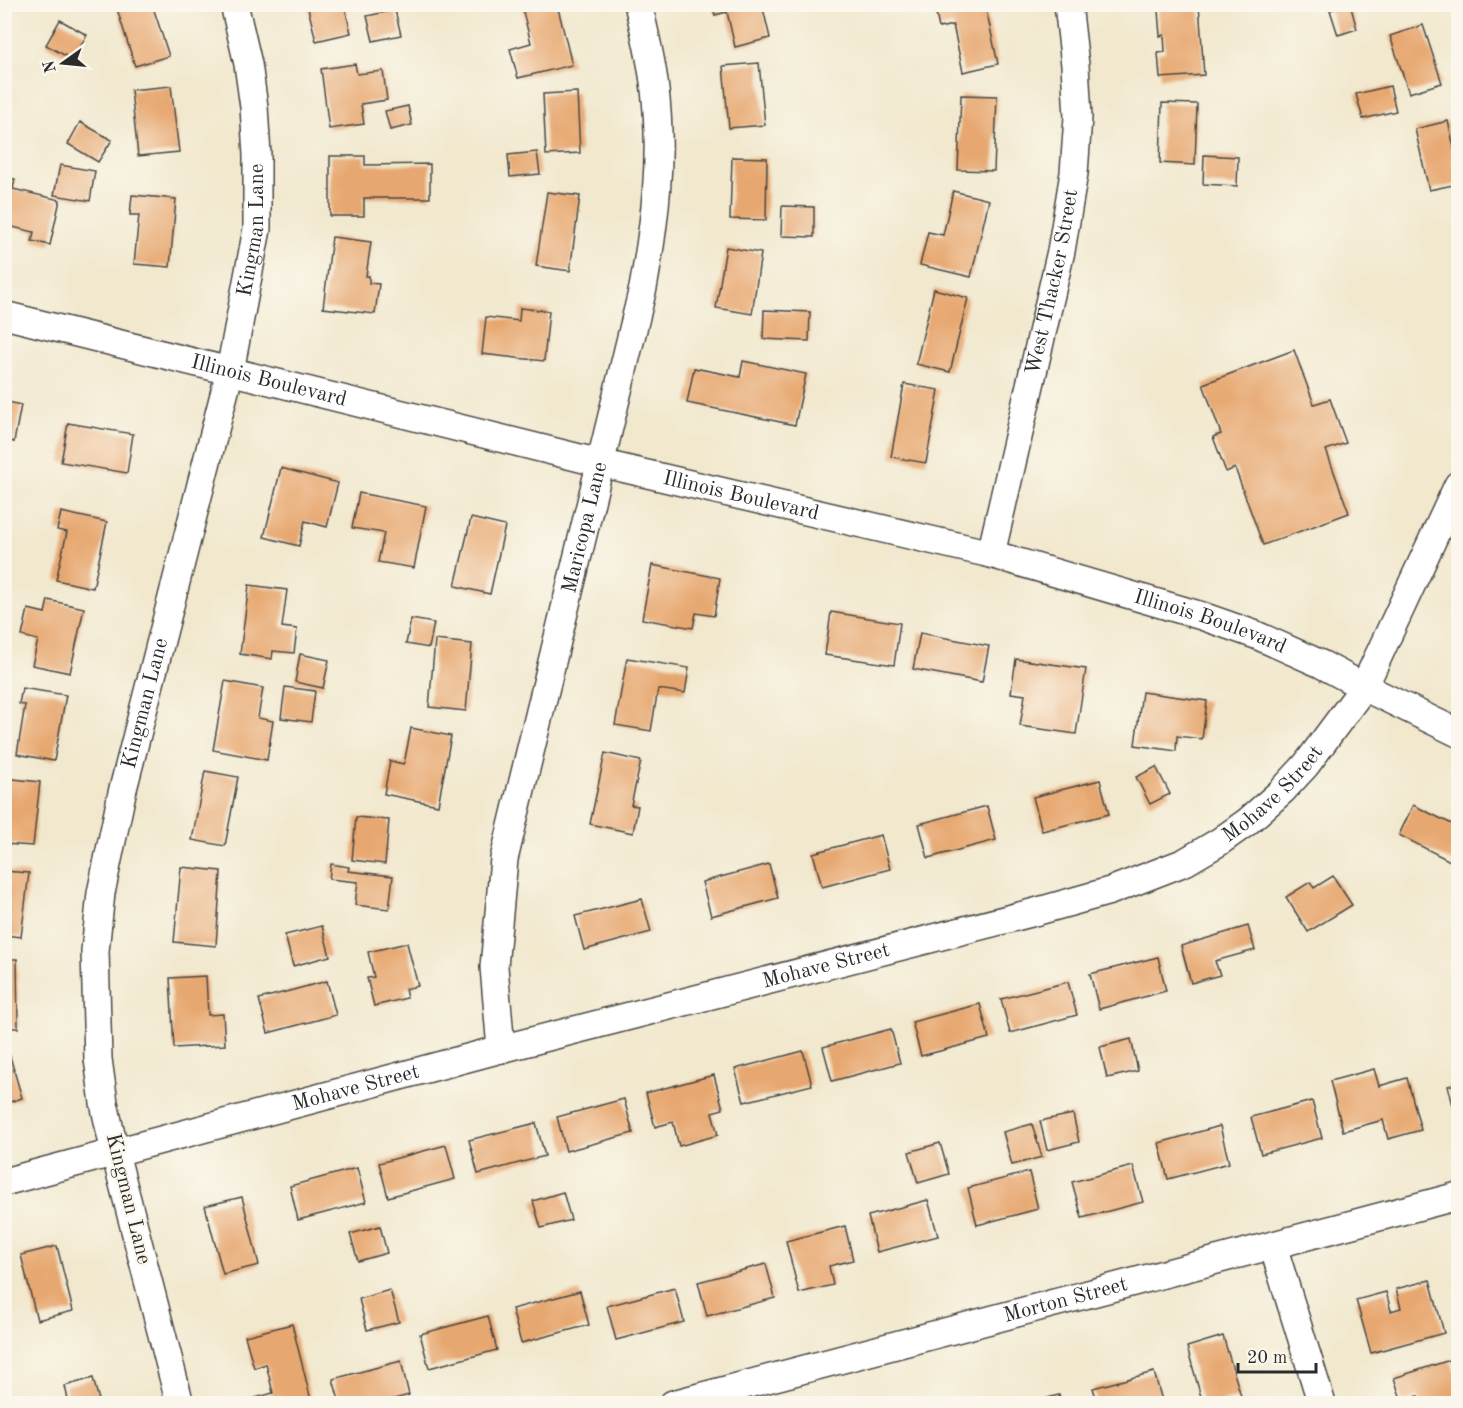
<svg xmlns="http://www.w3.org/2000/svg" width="1463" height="1408" font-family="'Old Standard TT',serif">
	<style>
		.building { fill: #e7a76f }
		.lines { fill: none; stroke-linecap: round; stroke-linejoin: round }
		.minor-casing { stroke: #494743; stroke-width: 30 }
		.minor { stroke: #fff; stroke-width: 27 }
		.labels { text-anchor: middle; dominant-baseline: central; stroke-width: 4.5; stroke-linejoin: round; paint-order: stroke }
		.street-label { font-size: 21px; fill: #2b2b2b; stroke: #fbf7ec }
	</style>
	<rect width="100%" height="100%" fill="#fbf7ec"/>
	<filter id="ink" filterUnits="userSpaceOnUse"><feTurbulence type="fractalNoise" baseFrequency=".0167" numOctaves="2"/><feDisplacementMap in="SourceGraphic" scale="12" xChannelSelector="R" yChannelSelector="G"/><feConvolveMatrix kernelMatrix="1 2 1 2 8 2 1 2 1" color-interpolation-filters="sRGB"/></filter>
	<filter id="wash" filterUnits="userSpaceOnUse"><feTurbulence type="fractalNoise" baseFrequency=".008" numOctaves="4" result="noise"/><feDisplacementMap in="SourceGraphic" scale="24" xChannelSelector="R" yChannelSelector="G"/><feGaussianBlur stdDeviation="1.35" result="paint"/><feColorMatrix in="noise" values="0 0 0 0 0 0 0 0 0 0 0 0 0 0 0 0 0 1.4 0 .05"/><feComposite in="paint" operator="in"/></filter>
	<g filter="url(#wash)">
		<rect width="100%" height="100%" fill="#f1e8ce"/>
		<g id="blocks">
			<g class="building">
				<polygon points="129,4 152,4 169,56 135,66 117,9"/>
				<polygon points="307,4 344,4 351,33 316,41"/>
				<polygon points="521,4 557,4 572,65 518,78 510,49 531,43"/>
				<polygon points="712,4 762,4 770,38 735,47 727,12 715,15"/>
				<polygon points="934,4 985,4 998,64 963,72 953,25 939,28"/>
				<polygon points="1199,4 1204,75 1160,78 1158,53 1165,52 1164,35 1160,36 1158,11 1163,6"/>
				<polygon points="1350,4 1357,29 1338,35 1330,10"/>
				<polygon points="395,10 401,35 373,41 367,16"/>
				<polygon points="60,20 87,35 73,60 46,45"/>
				<polygon points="1423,25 1442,83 1409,93 1390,36"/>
				<polygon points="759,63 765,125 729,128 723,66"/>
				<polygon points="355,64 357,74 383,71 387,100 361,104 364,124 329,129 321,69"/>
				<polygon points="171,86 179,152 138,156 131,90"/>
				<polygon points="1390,86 1396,111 1363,119 1356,94"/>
				<polygon points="577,92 580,153 546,155 543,94"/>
				<polygon points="961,95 997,96 994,171 958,170"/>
				<polygon points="1162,103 1197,104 1195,165 1160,163"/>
				<polygon points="408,106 412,125 390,130 385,111"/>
				<polygon points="1448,121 1458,165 1458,184 1429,190 1415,129"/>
				<polygon points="80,122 112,140 98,162 68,144"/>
				<polygon points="537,152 540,174 510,177 508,155"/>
				<polygon points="1204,155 1238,157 1237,186 1203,184"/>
				<polygon points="330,156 365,156 365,165 430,164 430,198 364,198 364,216 330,216"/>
				<polygon points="732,157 767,158 766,220 730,219"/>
				<polygon points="60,165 95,171 90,201 54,195"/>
				<polygon points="4,177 15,179 13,189 60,200 50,245 32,241 34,232 4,225"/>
				<polygon points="953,191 989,200 971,277 920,265 928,232 943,235"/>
				<polygon points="547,192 580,196 570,271 536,266"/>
				<polygon points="132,195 176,199 170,267 134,264 139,215 130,215"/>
				<polygon points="782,206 814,207 814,237 781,236"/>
				<polygon points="332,237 371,242 366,276 369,276 369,283 379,284 375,314 323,308"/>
				<polygon points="726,247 761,253 752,314 716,308"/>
				<polygon points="934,289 968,298 950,372 916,364"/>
				<polygon points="520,308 549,311 544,361 482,354 486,317 519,321"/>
				<polygon points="764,310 810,312 809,341 763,339"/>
				<polygon points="1294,350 1314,404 1330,399 1346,443 1326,450 1349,513 1263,545 1235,468 1226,472 1213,437 1221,434 1203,384"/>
				<polygon points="743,361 806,374 795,425 687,403 694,368 740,377"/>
				<polygon points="904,384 939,390 926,463 891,457"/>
				<polygon points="4,401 21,405 14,442 4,440"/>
				<polygon points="68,423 133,434 127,473 61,462"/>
				<polygon points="281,468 338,483 327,527 305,521 299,546 264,537"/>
				<polygon points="359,493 426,506 414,568 378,562 384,533 352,528"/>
				<polygon points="61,512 107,522 93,588 56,580 67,532 57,530"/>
				<polygon points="471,518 505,526 490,594 455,586"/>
				<polygon points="652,565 720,578 714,616 696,613 693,628 642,619"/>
				<polygon points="249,585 287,590 282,627 297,629 294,653 273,651 272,659 240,654"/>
				<polygon points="48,600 84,608 70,673 32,665 38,640 22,636 28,609 45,613"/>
				<polygon points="831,612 900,623 894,665 825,655"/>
				<polygon points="411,619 434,623 429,648 406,644"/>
				<polygon points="920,633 989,646 982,682 913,669"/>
				<polygon points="435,640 472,644 466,711 429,707"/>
				<polygon points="300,654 329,660 323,688 295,682"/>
				<polygon points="627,658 689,668 685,693 658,689 651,731 615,725"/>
				<polygon points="1016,659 1086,669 1076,734 1020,726 1025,695 1011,693"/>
				<polygon points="225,681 263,688 258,718 273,721 267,760 213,750"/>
				<polygon points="285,687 315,691 311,722 281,718"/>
				<polygon points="22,688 66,695 54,761 17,754 25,705 19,704"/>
				<polygon points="1142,692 1207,701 1202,739 1177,736 1176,751 1135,745"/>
				<polygon points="411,728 451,736 438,805 384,794 390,761 404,764"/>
				<polygon points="605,753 641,761 631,805 638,806 633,833 590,824"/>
				<polygon points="1156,767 1170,794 1150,804 1136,777"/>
				<polygon points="205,771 238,777 225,846 192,840"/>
				<polygon points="4,778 40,782 33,846 4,844"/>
				<polygon points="1100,780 1109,814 1042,831 1033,797"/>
				<polygon points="1413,805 1458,827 1458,848 1452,862 1399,835"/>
				<polygon points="987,806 996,840 928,858 919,824"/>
				<polygon points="356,817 389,820 385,864 352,860"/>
				<polygon points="881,835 890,869 822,887 813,853"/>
				<polygon points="331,864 349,867 348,871 393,876 389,909 355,905 358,882 329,879"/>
				<polygon points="769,864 778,898 711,916 702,882"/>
				<polygon points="181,867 221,871 216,946 174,942"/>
				<polygon points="4,871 29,873 21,937 4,935"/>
				<polygon points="1333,876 1352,905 1308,932 1286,897 1310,882 1314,888"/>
				<polygon points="642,899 651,932 584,950 575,916"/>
				<polygon points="322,926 330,956 293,966 285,935"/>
				<polygon points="1248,926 1255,950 1215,961 1220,975 1191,983 1181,946"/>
				<polygon points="407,943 418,986 405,989 407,998 374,1006 367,978 374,977 368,952"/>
				<polygon points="1158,957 1166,991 1099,1009 1090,974"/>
				<polygon points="4,959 17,959 18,1028 4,1028"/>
				<polygon points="206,976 208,1015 223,1014 225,1045 174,1048 170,978"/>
				<polygon points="327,981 336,1015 268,1033 259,999"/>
				<polygon points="1068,982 1077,1015 1010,1033 1001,999"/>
				<polygon points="980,1004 989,1038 921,1056 912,1022"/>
				<polygon points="891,1029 900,1063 832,1081 823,1047"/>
				<polygon points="1131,1039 1138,1071 1107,1078 1100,1047"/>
				<polygon points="803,1051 812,1085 744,1102 735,1069"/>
				<polygon points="9,1053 22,1098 4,1104 4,1054"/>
				<polygon points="1374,1069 1379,1086 1407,1078 1421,1130 1388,1139 1383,1120 1343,1131 1330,1081"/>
				<polygon points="714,1075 723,1109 712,1112 718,1135 679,1146 673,1122 655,1127 646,1093"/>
				<polygon points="1458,1083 1458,1124 1448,1086"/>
				<polygon points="624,1099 633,1133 566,1151 557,1117"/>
				<polygon points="1312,1101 1322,1138 1261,1154 1251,1117"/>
				<polygon points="1073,1114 1079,1142 1047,1150 1040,1121"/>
				<polygon points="536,1123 545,1156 478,1174 469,1140"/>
				<polygon points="1032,1124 1042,1157 1012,1165 1003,1132"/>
				<polygon points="1220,1126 1229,1163 1168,1179 1159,1143"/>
				<polygon points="940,1143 949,1174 918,1183 909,1152"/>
				<polygon points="446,1145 455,1179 388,1197 379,1163"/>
				<polygon points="1133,1166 1143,1202 1082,1218 1072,1182"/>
				<polygon points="357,1168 366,1202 298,1220 290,1186"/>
				<polygon points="1029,1172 1038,1209 977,1225 968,1188"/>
				<polygon points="563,1192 571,1220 541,1228 533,1201"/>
				<polygon points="242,1197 259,1265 223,1274 205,1206"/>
				<polygon points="928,1200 938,1236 877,1252 868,1216"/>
				<polygon points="380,1226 387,1253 358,1261 350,1234"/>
				<polygon points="845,1226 853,1260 829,1266 833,1285 799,1293 786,1241"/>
				<polygon points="57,1246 73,1311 37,1320 21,1255"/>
				<polygon points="766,1264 775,1298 707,1316 698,1282"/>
				<polygon points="1430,1280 1444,1333 1371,1353 1356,1300 1386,1292 1391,1311 1401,1308 1396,1289"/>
				<polygon points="675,1288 684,1322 616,1340 607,1306"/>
				<polygon points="390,1290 399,1322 367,1330 359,1299"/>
				<polygon points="580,1291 589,1325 521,1343 512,1309"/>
				<polygon points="488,1316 497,1350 429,1368 420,1334"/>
				<polygon points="292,1324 312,1404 257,1404 255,1398 273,1393 266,1364 254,1368 245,1336"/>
				<polygon points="1223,1336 1241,1396 1215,1404 1203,1404 1187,1347"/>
				<polygon points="1450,1360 1458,1381 1458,1404 1421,1404 1418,1396 1402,1402 1394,1378"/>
				<polygon points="401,1361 409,1395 376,1404 340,1404 333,1379"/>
				<polygon points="1154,1372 1163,1404 1098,1404 1093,1388"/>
				<polygon points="93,1378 100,1404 69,1404 65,1386"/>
				<polygon points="1059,1395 1061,1404 1029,1404 1029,1403"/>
			</g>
		</g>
	</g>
	<g filter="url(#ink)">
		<use href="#blocks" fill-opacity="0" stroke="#494743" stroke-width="1.5"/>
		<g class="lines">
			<defs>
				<g id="minor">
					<path id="s1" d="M4,315L600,463L991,554L1202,616L1256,635L1321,664L1364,687L1458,733"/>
					<path id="s2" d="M991,554L1061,251L1074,173L1078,117L1075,65L1068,4"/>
					<path id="s3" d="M501,1049L494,967L504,859L643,288C655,223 663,156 655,90C652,61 645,33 638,4"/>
					<path id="s4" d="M4,1182L501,1049L1035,912L1110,891L1185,862L1219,842L1247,822L1282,791L1306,765L1364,687L1458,485"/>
					<polyline points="1273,1246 1322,1404"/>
					<path id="s5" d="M180,1404L115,1153L104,1103L98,1059L95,951L101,893L122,793L230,371L257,229V155L254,107L248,64L234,4"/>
					<path id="s6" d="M673,1404L1458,1196"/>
				</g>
			</defs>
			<use href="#minor" class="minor-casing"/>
			<use href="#minor" class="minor"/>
		</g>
	</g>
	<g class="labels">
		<g class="street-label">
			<text stroke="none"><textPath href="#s5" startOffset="1202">Kingman Lane</textPath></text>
			<text stroke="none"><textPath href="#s2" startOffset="279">West Thacker Street</textPath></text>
			<text stroke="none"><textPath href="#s1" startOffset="273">Illinois Boulevard</textPath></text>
			<text stroke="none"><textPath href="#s1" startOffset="759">Illinois Boulevard</textPath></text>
			<text stroke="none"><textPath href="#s3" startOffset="532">Maricopa Lane</textPath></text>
			<text stroke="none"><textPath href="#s1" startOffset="1245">Illinois Boulevard</textPath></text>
			<text stroke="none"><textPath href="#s5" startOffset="716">Kingman Lane</textPath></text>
			<text stroke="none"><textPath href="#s4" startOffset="1336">Mohave Street</textPath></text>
			<text stroke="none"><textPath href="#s4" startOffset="850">Mohave Street</textPath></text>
			<text stroke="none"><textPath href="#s4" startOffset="364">Mohave Street</textPath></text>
			<text transform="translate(128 1199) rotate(76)">Kingman Lane</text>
			<text stroke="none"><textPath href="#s6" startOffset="406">Morton Street</textPath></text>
		</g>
	</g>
	<rect width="1463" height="1408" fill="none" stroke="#fbf7ec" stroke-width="24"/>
	<g transform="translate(63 63) rotate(255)" stroke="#fbf7ec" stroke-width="4.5" paint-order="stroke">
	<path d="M0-4.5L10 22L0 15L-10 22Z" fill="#2b2b2b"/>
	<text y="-9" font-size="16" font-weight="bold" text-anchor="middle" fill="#2b2b2b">N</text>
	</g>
	<path d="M1238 1363v9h78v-9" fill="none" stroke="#2b2b2b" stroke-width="3"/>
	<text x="1247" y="1363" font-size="18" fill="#2b2b2b" stroke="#fbf7ec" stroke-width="4.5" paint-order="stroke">20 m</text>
</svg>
